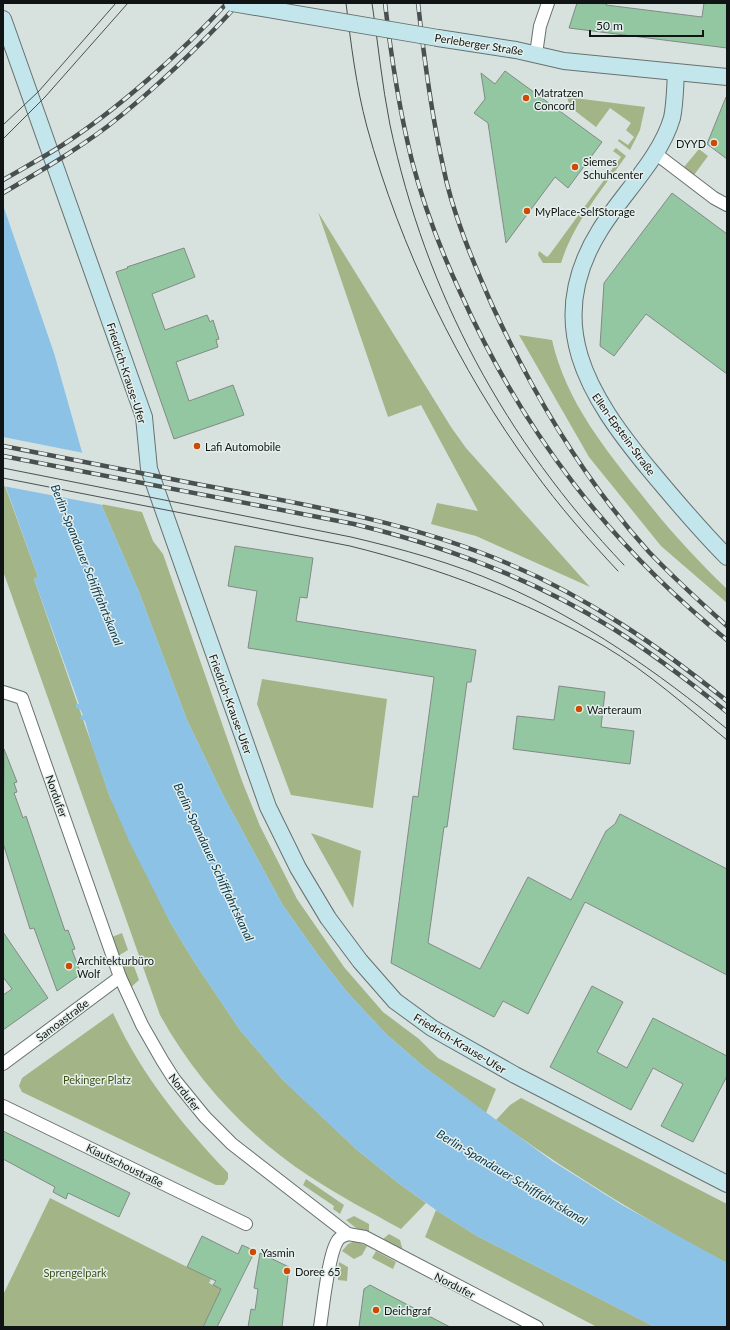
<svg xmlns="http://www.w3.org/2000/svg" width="730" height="1330" font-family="Lato,sans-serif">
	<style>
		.green { fill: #a3b487 }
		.water { fill: #8bc2e5 }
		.pier { fill: #d7e2df }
		.building { fill: #93c7a1; stroke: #838a85 }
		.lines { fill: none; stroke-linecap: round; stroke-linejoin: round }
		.street-casing { stroke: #68716f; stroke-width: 14 }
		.secondary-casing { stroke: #68716f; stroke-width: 18 }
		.street { stroke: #fff; stroke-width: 12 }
		.secondary { stroke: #c2e6eb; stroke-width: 16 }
		.tram { stroke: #4a4f4f; stroke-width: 1 }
		.rail-casing { stroke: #4a4f4f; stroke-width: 4.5 }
		.rail { stroke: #e4efec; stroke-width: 3; stroke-dasharray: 9; stroke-linecap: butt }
		.secondary-bridge-casing { stroke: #68716f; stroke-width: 18; stroke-linecap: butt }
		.secondary-bridge { stroke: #c2e6eb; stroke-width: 16 }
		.poi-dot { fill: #ce4902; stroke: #e4efec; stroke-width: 1.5 }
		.labels { text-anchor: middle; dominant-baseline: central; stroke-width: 3; stroke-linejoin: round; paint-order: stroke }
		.street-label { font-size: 11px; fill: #111414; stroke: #e4efec }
		.poi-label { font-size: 11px; fill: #111414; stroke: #e4efec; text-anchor: start }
		.park-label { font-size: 11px; fill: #3e5015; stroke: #e4efec }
		.water-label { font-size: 12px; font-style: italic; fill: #08374f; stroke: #e4efec }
	</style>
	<rect width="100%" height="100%" fill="#d7e2df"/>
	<g class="green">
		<polygon points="567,97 645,107 640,130 630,150 618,141 619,139 628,145 634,137 626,130 631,123 610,108 596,127 570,107"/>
		<path d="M616,148L626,156C602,190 574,222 561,263H543L538,255L539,251L547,257L550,254L621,157L613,151Z"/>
		<polygon points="699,149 708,156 694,175 684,167"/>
		<polygon points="318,212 451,427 466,448 590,587 476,536 431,524 437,503 478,511 421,405 388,417"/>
		<path d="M519,335L552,340C566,402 606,450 645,499C670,531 698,561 727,589V603L661,546L589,457Z"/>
		<path d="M3,486H5L38,577L34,579L110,797L170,922L193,960L240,1030L282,1079L356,1149L397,1182L426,1203L401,1229C370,1212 339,1196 309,1176C247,1135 196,1080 160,1015L3,571Z"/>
		<polygon points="101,504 142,512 153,541 163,554 242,781 260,826 297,899 344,967 383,1012 419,1039 438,1058 496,1089 486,1113 423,1066 386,1034 347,992 318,955 282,904 224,797 187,720 139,592"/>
		<polygon points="262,679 387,699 373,808 291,795 257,704"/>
		<polygon points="311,833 361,851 353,908"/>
		<polygon points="122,933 128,950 118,956 112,937"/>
		<polygon points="128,960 132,961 139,980 129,989 120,963"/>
		<path d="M113,1013C142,1076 181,1123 228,1173V1179L224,1185H216L22,1092L19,1086L22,1078Z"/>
		<path d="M521,1098L727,1204V1263C646,1220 570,1174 496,1120L510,1105Z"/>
		<polygon points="306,1179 344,1205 340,1214 333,1209 334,1206 303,1185"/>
		<polygon points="50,1198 211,1279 209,1283 221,1289 203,1327 3,1327 3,1295"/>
		<polygon points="436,1210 477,1236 655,1327 597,1327 425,1237"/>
		<polygon points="354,1216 369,1224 369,1234 356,1228 346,1220"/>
		<polygon points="389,1234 400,1240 403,1251 382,1240"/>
		<polygon points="355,1241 367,1246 362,1255 354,1259 342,1251 348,1244"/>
		<polygon points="376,1251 396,1262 393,1269 372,1258"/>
		<polygon points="339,1262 348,1267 347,1281 338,1280"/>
	</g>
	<polygon class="water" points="3,205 54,353 82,452 101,504 139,592 187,720 224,797 282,904 318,955 347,992 386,1034 423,1066 552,1161 622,1205 727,1263 727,1327 655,1327 477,1236 436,1210 397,1182 356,1149 308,1104 282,1079 240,1030 193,960 170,922 129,841 110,797 92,746 85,721 79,718 83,715 80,709 76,708 76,704 79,704 34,579 38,577 3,479"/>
	<polygon class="pier" points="3,437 84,453 103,505 3,486"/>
	<g class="building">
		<polygon points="577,3 607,3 606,5 702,17 704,3 727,3 727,48 569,28"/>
		<polygon points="505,71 602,142 568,188 555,177 506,243 488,123 474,113 485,99 481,73 495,84"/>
		<polygon points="726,97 727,97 727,159 707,144"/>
		<polygon points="672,193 727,234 727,374 646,314 614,356 600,346 604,283"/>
		<polygon points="184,248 195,277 152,294 165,330 207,315 210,322 213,320 219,339 216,340 218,347 176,362 189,401 233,385 244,415 174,439 116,272 128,268 127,267"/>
		<polygon points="235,546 313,558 307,598 300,597 296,621 476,650 471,682 467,682 447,827 444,827 428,943 480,969 528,877 571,900 606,831 615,824 620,814 727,869 727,975 585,902 528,1014 503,1001 494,1017 391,963 413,796 418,797 434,677 248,648 257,591 228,586"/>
		<polygon points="559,686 605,692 601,727 634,731 630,764 513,749 517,716 554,720"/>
		<polygon points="4,749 17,782 14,783 17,792 14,793 23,818 26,816 65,931 68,930 75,949 72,950 81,974 57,991 34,928 30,929 3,843"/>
		<polygon points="3,932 48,998 3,1030 3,995 12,989 3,977"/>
		<polygon points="592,986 623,1002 597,1052 627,1068 653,1018 727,1056 727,1076 693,1142 661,1126 683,1084 653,1068 631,1110 550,1067"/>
		<polygon points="3,1131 130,1193 119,1217 68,1193 66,1199 53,1192 55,1187 3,1159"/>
		<polygon points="202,1236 238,1254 242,1245 255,1251 217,1327 203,1327 221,1289 213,1285 216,1281 187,1267"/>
		<polygon points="260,1253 289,1267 282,1327 248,1327 251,1309 255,1310 258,1289 254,1288"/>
		<polygon points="370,1285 425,1314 450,1327 359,1327 364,1289"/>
	</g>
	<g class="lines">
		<defs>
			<g id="street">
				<polyline points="536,54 540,26 548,3"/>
				<polyline points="655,153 714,198 727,205"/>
				<polyline points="3,692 22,698 120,977 142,1025 162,1060 174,1079 205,1117 232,1144 348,1234 365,1237 537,1327"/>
				<polyline points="3,1064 120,977"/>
				<polyline points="3,1106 246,1224"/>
				<path d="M320,1327C323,1309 328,1254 338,1240C340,1237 345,1235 348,1234"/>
			</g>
			<g id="secondary">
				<polyline points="3,19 144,417 149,469 268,807 298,868 328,918 360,961 395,1001 432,1028 515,1075 727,1184"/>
				<polyline points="438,38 516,50 564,61 727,77"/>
				<path d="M676,73C675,88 675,104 672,118C660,159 622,194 600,230C542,323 588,395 649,469C674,499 699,529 727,557"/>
			</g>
		</defs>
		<use href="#street" class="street-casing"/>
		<use href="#secondary" class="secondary-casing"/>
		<use href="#street" class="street"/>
		<use href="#secondary" class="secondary"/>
		<g class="tram">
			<path d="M346,3C351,44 356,86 367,127C400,247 459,370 533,470C559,506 588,539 618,571"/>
			<path d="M372,3C378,43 382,85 390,125C426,294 505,440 624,565"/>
			<polyline points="3,125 39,91 116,3"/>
			<polyline points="3,139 45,97 128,3"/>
			<path d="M3,468L351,537C402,549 453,563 501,584C583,620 658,672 727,729"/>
			<path d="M3,478L350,546C439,568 524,600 604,646C648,672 688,708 727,740"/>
		</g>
		<defs>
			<g id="rail">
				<path d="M385,3C391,56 399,109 412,161C424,207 441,251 461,294C523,432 610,545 727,640"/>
				<path d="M418,3C424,58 431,112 443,166C452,212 473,262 492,305C533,394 583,479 649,552C674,578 700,602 727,626"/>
				<path d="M3,180C22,169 42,158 61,146C117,110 181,53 227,3"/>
				<path d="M3,193C39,172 75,151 108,126C155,89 199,47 239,3"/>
				<path d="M3,446C71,459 139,473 207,486C309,505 413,523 509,564C589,598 660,647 727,701"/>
				<path d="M3,456L354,524C445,546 532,578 612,628C652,653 690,682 727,712"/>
			</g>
		</defs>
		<use href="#rail" class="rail-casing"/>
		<use href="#rail" class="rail"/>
		<defs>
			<polyline id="secondary-bridge" points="232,3 438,38"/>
		</defs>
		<use href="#secondary-bridge" class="secondary-bridge-casing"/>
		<use href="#secondary-bridge" class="secondary-bridge"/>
	</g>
	<g class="poi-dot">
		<circle cx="526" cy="98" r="4"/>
		<circle cx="714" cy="143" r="4"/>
		<circle cx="575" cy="167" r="4"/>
		<circle cx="527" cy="211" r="4"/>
		<circle cx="197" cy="446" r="4"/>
		<circle cx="579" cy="709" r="4"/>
		<circle cx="69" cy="966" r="4"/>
		<circle cx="253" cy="1252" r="4"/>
		<circle cx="287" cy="1271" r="4"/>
		<circle cx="376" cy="1310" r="4"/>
	</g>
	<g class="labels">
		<g class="street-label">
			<text transform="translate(479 44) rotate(9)">Perleberger Straße</text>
			<text transform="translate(127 373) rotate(72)">Friedrich-Krause-Ufer</text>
			<text transform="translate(624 434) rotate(54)">Ellen-Epstein-Straße</text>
			<text transform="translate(231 704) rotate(70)">Friedrich-Krause-Ufer</text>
			<text transform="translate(57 796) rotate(70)">Nordufer</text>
			<text transform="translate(62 1020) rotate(-37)">Samoastraße</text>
			<text transform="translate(460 1043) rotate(31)">Friedrich-Krause-Ufer</text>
			<text transform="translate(185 1092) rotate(52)">Nordufer</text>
			<text transform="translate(125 1165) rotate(26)">Kiautschoustraße</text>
			<text transform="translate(455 1285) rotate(27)">Nordufer</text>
		</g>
		<g class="poi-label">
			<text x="534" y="92">Matratzen<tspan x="534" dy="13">Concord</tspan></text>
			<text x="706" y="143" text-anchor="end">DYYD</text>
			<text x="583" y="161">Siemes<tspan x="583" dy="13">Schuhcenter</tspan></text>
			<text x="535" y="211">MyPlace-SelfStorage</text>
			<text x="205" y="446">Lafi Automobile</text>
			<text x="587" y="709">Warteraum</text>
			<text x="77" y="960">Architekturbüro<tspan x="77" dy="13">Wolf</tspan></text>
			<text x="261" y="1252">Yasmin</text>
			<text x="295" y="1271">Doree 65</text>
			<text x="384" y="1310">Deichgraf</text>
		</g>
		<g class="park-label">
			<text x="97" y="1079">Pekinger Platz</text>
			<text x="75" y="1272">Sprengelpark</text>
		</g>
		<g class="water-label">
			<text transform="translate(87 565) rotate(68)">Berlin-Spandauer Schifffahrtskanal</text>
			<text transform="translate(214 862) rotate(65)">Berlin-Spandauer Schifffahrtskanal</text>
			<text transform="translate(512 1177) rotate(31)">Berlin-Spandauer Schifffahrtskanal</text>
		</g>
	</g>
	<rect width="730" height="1330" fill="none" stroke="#111414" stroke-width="8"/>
	<path d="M590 30v6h113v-6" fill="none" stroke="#111414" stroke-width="2"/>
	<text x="596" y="30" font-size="12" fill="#111414" stroke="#e4efec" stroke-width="3" paint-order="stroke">50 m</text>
</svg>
